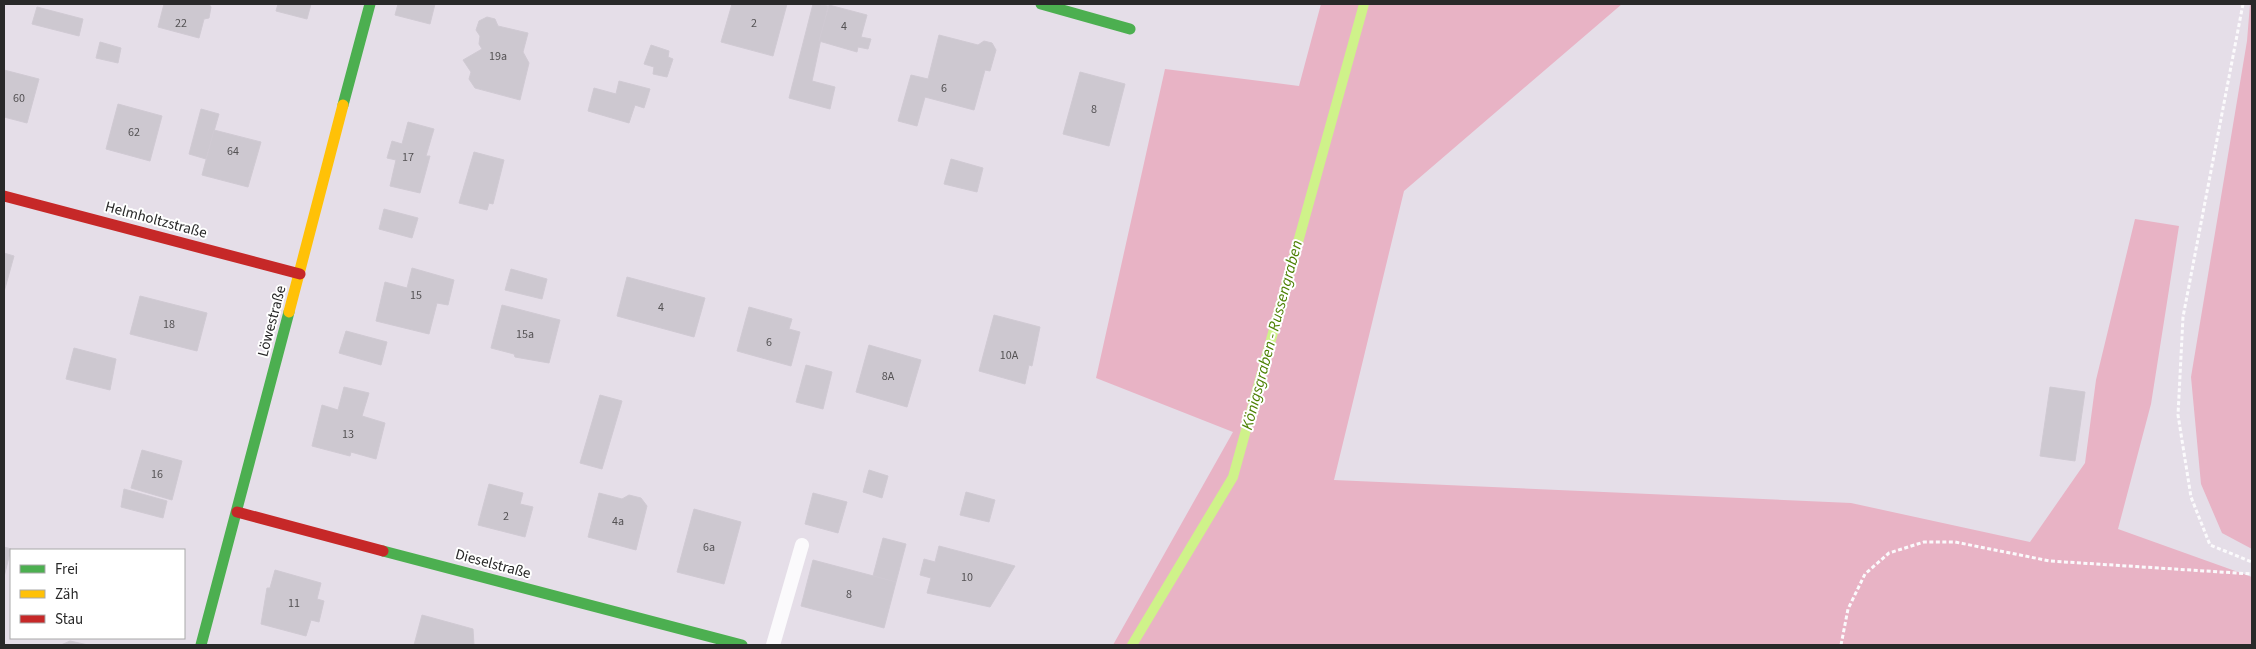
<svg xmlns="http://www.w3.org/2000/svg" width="2256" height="649" font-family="'Source Sans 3',sans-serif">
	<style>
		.green { fill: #e8b3c5 }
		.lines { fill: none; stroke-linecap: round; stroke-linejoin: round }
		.stream { stroke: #cff28a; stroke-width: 10 }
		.building { fill: #cdc8d0; stroke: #d0cad3 }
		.path { stroke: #fbfafc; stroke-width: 3; stroke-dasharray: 4 2.5; stroke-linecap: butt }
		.lane { stroke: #fbfafc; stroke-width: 14 }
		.fast { stroke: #4caf50; stroke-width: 11 }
		.slow { stroke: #ffc107; stroke-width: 11 }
		.jam { stroke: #c62828; stroke-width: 11 }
		.labels { text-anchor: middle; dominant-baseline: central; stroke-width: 4; stroke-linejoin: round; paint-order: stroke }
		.number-label { font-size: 12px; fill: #545254 }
		.street-label { font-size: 15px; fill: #292929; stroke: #fff }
		.water-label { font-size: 16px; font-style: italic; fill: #4d8104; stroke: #fff }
	</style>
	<rect width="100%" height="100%" fill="#e5dee8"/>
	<g class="green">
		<polygon points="1321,4 1622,4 1404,191 1334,480 1851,503 2030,542 2085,463 2096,380 2135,219 2179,226 2151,404 2118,529 2252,577 2252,645 1113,645 1233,432 1096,378 1165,69 1299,86"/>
		<polygon points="2250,4 2252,4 2252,549 2222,533 2201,484 2191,377 2247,41"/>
	</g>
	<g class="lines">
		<polyline class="stream" points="1132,645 1233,477 1364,4"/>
	</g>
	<g class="building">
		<polygon points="164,4 209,4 211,7 209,18 204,19 199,38 158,27"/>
		<polygon points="278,4 311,4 307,19 276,11"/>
		<polygon points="398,4 435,4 430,24 395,15"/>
		<polygon points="732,4 787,4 773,56 721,42"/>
		<polygon points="813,4 828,6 812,81 835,87 830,109 789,98"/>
		<polygon points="829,5 867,15 861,37 871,39 868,49 858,47 857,52 819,41"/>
		<polygon points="37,7 83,19 79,36 32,24"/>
		<polygon points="487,17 495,19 498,26 528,33 523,52 529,63 520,100 475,88 469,79 471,72 463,60 482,49 479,44 480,36 476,30 479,21"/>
		<polygon points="939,35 978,45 984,41 992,43 996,50 990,71 985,70 974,110 925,97 917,126 898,121 911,75 928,79"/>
		<polygon points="100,42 121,48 118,63 96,58"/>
		<polygon points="651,45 669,51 668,57 673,59 667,77 653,74 654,67 644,64"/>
		<polygon points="4,70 39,79 27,123 4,117"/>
		<polygon points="1080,72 1125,84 1109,146 1063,134"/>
		<polygon points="619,81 650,89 644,108 635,105 629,123 588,111 594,88 616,94"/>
		<polygon points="118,104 162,116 150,161 106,149"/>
		<polygon points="201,109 219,114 206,159 189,154"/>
		<polygon points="408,122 434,129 426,156 430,156 420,193 390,186 396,160 387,158 392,141 402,144"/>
		<polygon points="214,130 261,142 248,187 202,175"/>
		<polygon points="474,152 504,160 493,204 489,203 487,210 459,203"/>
		<polygon points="951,159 983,168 977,192 944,184"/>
		<polygon points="384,209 418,218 412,238 379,229"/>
		<polygon points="4,253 14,256 4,292"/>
		<polygon points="412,268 454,280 448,305 437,303 429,334 376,321 385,282 407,288"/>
		<polygon points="511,269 547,279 542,299 505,290"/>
		<polygon points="627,277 705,298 694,337 617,316"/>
		<polygon points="140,296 207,313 197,351 130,334"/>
		<polygon points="502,305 560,320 549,363 515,357 514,354 491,348"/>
		<polygon points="749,307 792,319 789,329 800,332 791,366 737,351"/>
		<polygon points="994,315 1040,327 1032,366 1029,365 1025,384 979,371"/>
		<polygon points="346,331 387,342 381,365 339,353"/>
		<polygon points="869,345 921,360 907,407 856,392"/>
		<polygon points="74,348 116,359 110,390 66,379"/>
		<polygon points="806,365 832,372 823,409 796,402"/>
		<polygon points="344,387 369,393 362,416 385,423 376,459 351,452 350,456 312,446 322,405 338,410"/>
		<polygon points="2050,387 2085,392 2075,461 2040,456"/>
		<polygon points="600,395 622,401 602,469 580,463"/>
		<polygon points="142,450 182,461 172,500 131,488"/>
		<polygon points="869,470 888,476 882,498 863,492"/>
		<polygon points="489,484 523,493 520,504 533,507 525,537 478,525"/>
		<polygon points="124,489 167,501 163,518 121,507"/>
		<polygon points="966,492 995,500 989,522 960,515"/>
		<polygon points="599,493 622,499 629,495 641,498 647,506 636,550 588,537"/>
		<polygon points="813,493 847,502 838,533 805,524"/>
		<polygon points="694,509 741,522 724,584 677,572"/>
		<polygon points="883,538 906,544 896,582 873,576"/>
		<polygon points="939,546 1015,566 990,607 927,593 931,578 920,575 924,559 935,562"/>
		<polygon points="4,547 11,549 4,577"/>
		<polygon points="813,560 896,582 884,628 801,606"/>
		<polygon points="275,570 321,583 317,599 324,601 319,622 311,620 306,636 261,624 267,588 270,588"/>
		<polygon points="422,615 473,629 474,645 414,645"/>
		<polygon points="70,641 88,645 61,645"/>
	</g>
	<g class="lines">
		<g class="path">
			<polyline points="2243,4 2183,317 2178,415 2191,497 2210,545 2252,562"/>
			<polyline points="1841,645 1848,609 1865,574 1889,553 1924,542 1955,542 2050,561 2252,574"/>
		</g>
		<polyline class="lane" points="773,645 802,545"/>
		<g class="fast">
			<polyline points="1041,4 1130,29"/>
			<polyline points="343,105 370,4"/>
			<polyline points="383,551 742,645"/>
			<polyline points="201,645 289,312"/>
		</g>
		<polyline class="slow" points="289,312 343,105"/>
		<g class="jam">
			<polyline points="4,196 300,274"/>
			<polyline points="237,512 383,551"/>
		</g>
	</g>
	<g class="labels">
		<g class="number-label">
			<text x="181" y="23">22</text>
			<text x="754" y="23">2</text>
			<text x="844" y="26">4</text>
			<text x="498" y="56">19a</text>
			<text x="944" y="88">6</text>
			<text x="19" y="98">60</text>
			<text x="1094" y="109">8</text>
			<text x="134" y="132">62</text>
			<text x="233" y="151">64</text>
			<text x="408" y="157">17</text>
			<text x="416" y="295">15</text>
			<text x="661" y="307">4</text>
			<text x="169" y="324">18</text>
			<text x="525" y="334">15a</text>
			<text x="769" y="342">6</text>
			<text x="1009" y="355">10A</text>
			<text x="888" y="376">8A</text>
			<text x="348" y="434">13</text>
			<text x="157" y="474">16</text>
			<text x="506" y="516">2</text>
			<text x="618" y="521">4a</text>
			<text x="709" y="547">6a</text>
			<text x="967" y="577">10</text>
			<text x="849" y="594">8</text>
			<text x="294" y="603">11</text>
		</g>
		<g class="street-label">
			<text transform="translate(156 220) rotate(15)">Helmholtzstraße</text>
			<text transform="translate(272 321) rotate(-75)">Löwestraße</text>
			<text transform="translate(493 564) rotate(15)">Dieselstraße</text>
		</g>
		<g class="water-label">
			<text transform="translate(1272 335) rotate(-75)">Königsgraben - Russengraben</text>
		</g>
	</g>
	<rect width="2256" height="649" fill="none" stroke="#292929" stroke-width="10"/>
	<rect x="10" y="549" width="175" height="90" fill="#ffffff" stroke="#a9a9a9"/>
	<rect x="20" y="565" width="25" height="8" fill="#4caf50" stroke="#a9a9a9"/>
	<text x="55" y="574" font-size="15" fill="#292929">Frei</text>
	<rect x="20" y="590" width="25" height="8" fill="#ffc107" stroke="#a9a9a9"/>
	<text x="55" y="599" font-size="15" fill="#292929">Zäh</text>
	<rect x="20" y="615" width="25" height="8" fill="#c62828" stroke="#a9a9a9"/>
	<text x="55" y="624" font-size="15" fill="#292929">Stau</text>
</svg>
